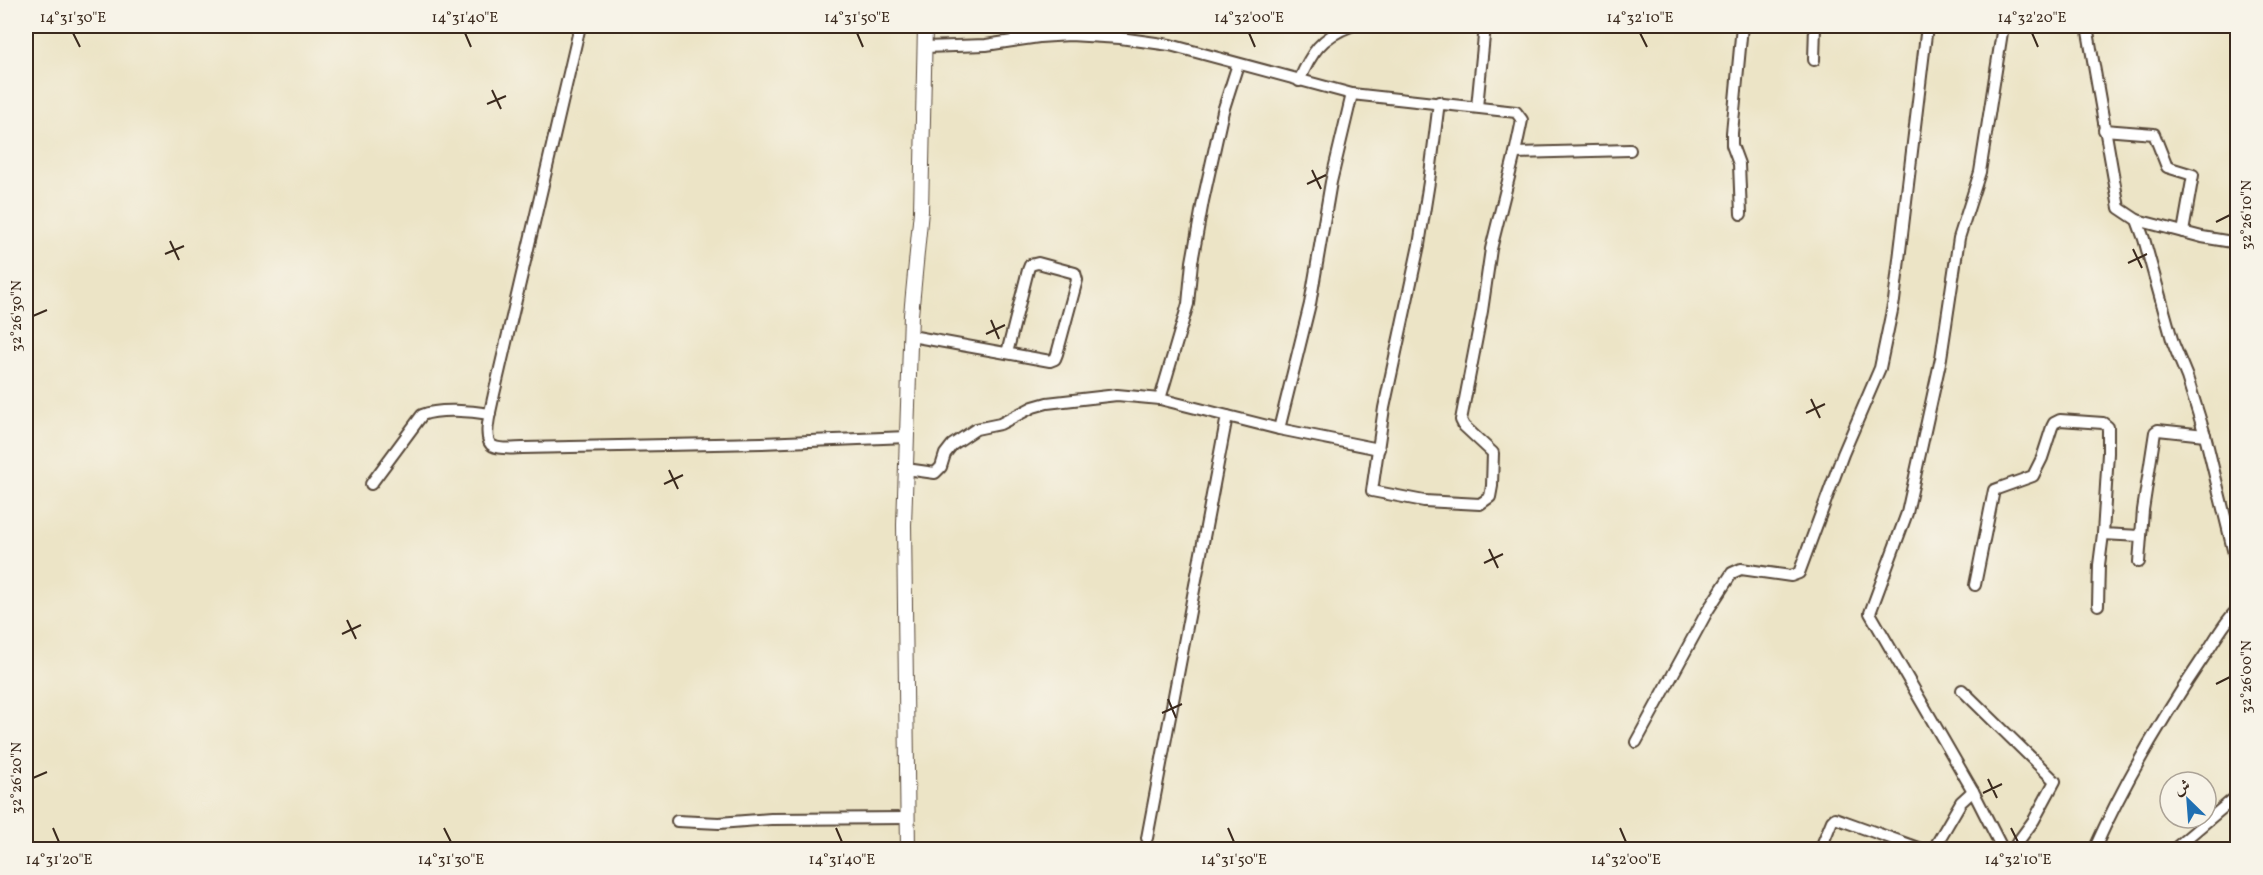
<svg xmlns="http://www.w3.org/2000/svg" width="2263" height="875" font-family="Vollkorn,Amiri,serif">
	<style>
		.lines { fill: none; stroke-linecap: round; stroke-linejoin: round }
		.minor-casing { stroke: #564637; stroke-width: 14 }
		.tertiary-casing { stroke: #564637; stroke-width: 16 }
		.minor { stroke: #fff; stroke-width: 10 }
		.tertiary { stroke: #fff; stroke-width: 14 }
		.ticks { fill: none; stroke: #3b2a1e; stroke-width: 2 }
		.neatline { fill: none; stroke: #3b2a1e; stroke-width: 2 }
		.ticks-label { font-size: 15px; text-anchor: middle; fill: #3b2a1e }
	</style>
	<rect width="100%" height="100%" fill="#f7f3e8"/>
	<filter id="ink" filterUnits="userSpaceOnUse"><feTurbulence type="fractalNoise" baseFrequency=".0167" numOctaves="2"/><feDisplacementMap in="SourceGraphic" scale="12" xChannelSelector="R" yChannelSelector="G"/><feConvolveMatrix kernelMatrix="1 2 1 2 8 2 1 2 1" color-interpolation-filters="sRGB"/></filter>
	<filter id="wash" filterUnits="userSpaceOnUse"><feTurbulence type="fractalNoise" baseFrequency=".008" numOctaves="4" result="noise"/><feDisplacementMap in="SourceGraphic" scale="24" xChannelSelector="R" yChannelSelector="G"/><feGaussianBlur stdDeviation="1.35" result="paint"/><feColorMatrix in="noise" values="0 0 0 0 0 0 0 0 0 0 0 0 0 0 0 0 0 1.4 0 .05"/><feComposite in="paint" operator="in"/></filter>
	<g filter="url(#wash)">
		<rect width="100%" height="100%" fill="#ece4c6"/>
	</g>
	<g filter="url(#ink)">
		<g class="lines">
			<defs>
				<g id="minor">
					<path d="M580,26L494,394C492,405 481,440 493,446C500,450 515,448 523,448L762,443L907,437"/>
					<polyline points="2003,26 1980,172 1959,238 1941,358 1907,513 1870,613 1973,791 2003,850"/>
					<polyline points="2087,26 2119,208 2137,220 2144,239 2173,343 2187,377 2205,435 2238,570"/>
					<polyline points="924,47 986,45 1039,37 1070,35 1120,38 1170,45 1352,94 1516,112 1522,120 1515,153 1491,249 1482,311 1461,420 1464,426 1493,453 1492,486 1490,497 1480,504 1424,501 1372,491 1384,408 1419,245 1429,182 1439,102"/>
					<polyline points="1814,60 1815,26"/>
					<path d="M1299,81C1311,53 1321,37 1351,26"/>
					<polyline points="1477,107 1485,26"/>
					<polyline points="2104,130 2154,134 2167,167 2193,175 2183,232"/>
					<polyline points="1515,153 1630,150"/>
					<polyline points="1741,214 1739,164 1732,145 1732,133 1742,26"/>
					<polyline points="2137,220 2202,237 2238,243"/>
					<polyline points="911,336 1050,361 1055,359 1057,354 1077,280 1075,273 1038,263 1030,265 1028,270 1007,353"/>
					<polyline points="1160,399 1188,304 1192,262 1203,201 1223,111 1238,64"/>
					<polyline points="1279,429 1310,304 1331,182 1352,94"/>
					<polyline points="906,469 935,473 941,467 945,454 952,445 976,429 1000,424 1033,407 1047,403 1117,395 1160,399 1279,429 1379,449"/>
					<path d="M371,484L422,415C439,408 472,411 490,414"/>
					<polyline points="2139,562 2143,510 2155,432 2158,430 2205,435"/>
					<polyline points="1975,585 1994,490 2033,476 2042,458 2052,427 2054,423 2060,420 2103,423 2108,427 2108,453 2103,534 2140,536"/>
					<polyline points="2098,605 2099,565 2103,534"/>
					<polyline points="1962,690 2055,781 2034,820 2012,850"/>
					<polyline points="1636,742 1708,610 1732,573 1741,569 1791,576 1799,573 1843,454 1880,368 1894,301 1927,26"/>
					<polyline points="677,821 719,823 771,819 908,818"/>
					<polyline points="1147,838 1227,416"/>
					<polyline points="1820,850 1832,821 1835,818 1924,850"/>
					<polyline points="1933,850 1961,802 1973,791"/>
					<path d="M2094,850C2123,785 2163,717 2203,658C2214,642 2224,622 2238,609"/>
					<polyline points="2173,850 2238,795"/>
				</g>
				<polyline id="tertiary" points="908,850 904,525 911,315 921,211 925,26"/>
			</defs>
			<use href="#minor" class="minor-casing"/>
			<use href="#tertiary" class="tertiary-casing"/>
			<use href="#minor" class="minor"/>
			<use href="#tertiary" class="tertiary"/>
		</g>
	</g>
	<path class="ticks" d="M73,33L80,47M465,33L471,47M857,33L863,47M1249,33L1255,47M1640,33L1647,47M2032,33L2038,47M492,90L501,109M487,104L506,96M1312,170L1321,189M1307,184L1326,175M2216,222L2230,215M170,241L179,260M2133,249L2142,268M165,254L184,246M2128,263L2147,254M33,316L47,310M991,320L999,339M986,334L1005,325M1811,399L1820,418M1806,413L1825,404M669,470L678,489M664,484L683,475M1489,549L1498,568M1484,563L1503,554M347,620L356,639M342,634L361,625M2216,684L2230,677M1168,699L1176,718M1162,713L1182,704M33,778L47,772M1988,779L1997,798M1983,793L2002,784M53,828L59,842M444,828L451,842M836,828L842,842M1228,828L1234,842M1620,828L1626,842M2011,828L2018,842"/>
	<rect width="2263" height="875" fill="none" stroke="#f7f3e8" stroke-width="66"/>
	<g transform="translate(2188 800) rotate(335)"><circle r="28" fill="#f7f3e8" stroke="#aca397" stroke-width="1.5"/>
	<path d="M0-4.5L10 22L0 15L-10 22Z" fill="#1f6fb2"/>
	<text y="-9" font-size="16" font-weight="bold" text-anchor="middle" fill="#3b2a1e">ش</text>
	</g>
	<rect x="33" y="33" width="2197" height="809" class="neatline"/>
	<g class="ticks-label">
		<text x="73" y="22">14°31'30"E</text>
		<text x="465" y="22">14°31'40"E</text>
		<text x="857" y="22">14°31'50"E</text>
		<text x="1249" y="22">14°32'00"E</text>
		<text x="1640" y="22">14°32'10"E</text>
		<text x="2032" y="22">14°32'20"E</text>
		<text transform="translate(2246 215) rotate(-90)" y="5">32°26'10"N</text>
		<text transform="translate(16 316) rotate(-90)" y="5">32°26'30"N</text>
		<text transform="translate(2246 677) rotate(-90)" y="5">32°26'00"N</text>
		<text transform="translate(16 778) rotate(-90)" y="5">32°26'20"N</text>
		<text x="59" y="864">14°31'20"E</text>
		<text x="451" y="864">14°31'30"E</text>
		<text x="842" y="864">14°31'40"E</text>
		<text x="1234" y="864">14°31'50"E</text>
		<text x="1626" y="864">14°32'00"E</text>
		<text x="2018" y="864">14°32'10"E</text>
	</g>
</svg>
